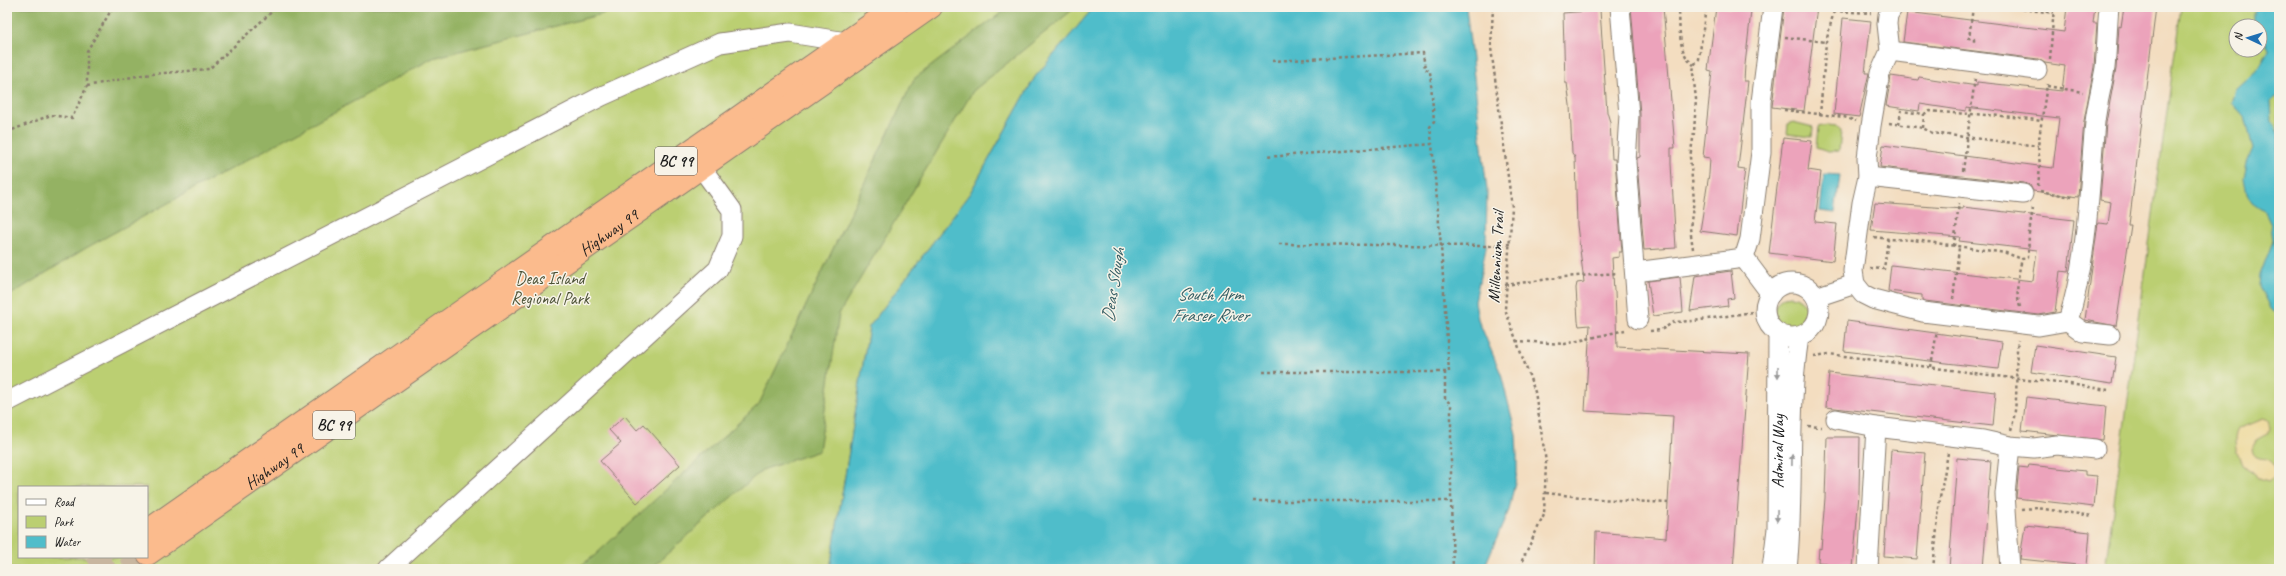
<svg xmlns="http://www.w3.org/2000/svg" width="2286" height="576" font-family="Caveat,sans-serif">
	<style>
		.green { fill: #bbcf72; stroke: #6c7647; fill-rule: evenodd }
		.forest { fill: #94b264; stroke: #586740 }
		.sand { fill: #eeda9e; stroke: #857b5d }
		.water { fill: #50bdca; stroke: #366c73 }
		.building { fill: #eca3bb }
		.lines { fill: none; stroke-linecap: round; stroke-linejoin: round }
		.highway-tunnel { stroke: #c8b69f; stroke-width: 22; stroke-dasharray: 22 11; stroke-linecap: butt }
		.minor-casing { stroke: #887c6e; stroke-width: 21 }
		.highway-casing { stroke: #887c6e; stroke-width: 24 }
		.path { stroke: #887c6e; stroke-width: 2.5; stroke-dasharray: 3 3; stroke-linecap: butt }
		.minor { stroke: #fff; stroke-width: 19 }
		.highway { stroke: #fbbb8d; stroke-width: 22 }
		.oneway { fill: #999 }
		.labels { text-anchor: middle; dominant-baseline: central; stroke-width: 3; stroke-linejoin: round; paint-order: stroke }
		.shield { fill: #f7f3e8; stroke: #5e5c59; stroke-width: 1 }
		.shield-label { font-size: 16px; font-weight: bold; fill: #1c1c1c }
		.street-label { font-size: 17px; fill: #1c1c1c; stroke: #f7f3e8 }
		.park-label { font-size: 17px; fill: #4c5236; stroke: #f7f3e8 }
		.water-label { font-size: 18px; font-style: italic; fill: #315c62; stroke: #f7f3e8 }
	</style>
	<rect width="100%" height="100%" fill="#f7f3e8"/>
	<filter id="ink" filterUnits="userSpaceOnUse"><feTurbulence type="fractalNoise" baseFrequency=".025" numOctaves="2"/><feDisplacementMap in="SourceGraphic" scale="8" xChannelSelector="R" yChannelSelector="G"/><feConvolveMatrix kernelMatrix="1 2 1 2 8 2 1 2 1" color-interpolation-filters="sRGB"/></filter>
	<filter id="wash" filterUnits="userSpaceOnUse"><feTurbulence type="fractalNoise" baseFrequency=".012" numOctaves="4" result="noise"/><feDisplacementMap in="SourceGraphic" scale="16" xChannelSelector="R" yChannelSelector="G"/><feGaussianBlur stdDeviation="0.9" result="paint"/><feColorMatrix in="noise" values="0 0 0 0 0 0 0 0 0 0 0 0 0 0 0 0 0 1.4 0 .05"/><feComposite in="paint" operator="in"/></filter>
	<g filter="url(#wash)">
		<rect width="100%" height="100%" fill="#f3ddc0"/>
		<g class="green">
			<path d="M7,7H1094L1035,77L970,193L869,327L830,569H7ZM19,487H147V557H19Z"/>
			<path d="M2181,7H2279V569H2105ZM2236,26H2260V50H2236Z"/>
			<polygon points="1793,122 1813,127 1812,137 1787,134 1788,124"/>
			<polygon points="1827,125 1837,126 1841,131 1839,151 1828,152 1816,148 1818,127"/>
			<circle cx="1790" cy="312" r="16"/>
		</g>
		<g class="forest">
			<polygon points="7,7 629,7 433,58 86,248 7,297"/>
			<polygon points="1009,7 1076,7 973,91 839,314 819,451 762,470 650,569 576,569 594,556 759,404 914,79"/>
		</g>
		<path class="sand" d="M2262,419L2268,421L2270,428L2268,434L2257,440L2252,449C2253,452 2253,455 2257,457C2260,459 2263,458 2267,459C2278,464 2278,476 2268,482L2259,479L2256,474L2242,465C2238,452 2231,443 2238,429Z"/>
		<g class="water">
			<polygon points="1094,7 1466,7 1487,190 1486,248 1475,301 1478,319 1501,374 1516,434 1517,456 1517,473 1509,510 1487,561 1485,569 830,569 869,327 970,193 1035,77"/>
			<path d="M2255,7H2279V95L2271,101L2272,120L2279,135V315L2270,309L2259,287L2260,275L2273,241L2271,225L2265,212L2252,203L2247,194L2244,178L2247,163L2253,149L2245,116L2231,103L2235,90L2259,68L2269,50C2267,42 2260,34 2260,26H2256C2252,20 2252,14 2255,7Z"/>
			<polygon points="1824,174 1840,175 1835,213 1820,211"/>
		</g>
		<g id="blocks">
			<g class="building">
				<polygon points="1631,7 1663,7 1675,148 1671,148 1671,164 1676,248 1644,250 1637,162 1637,158 1640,157 1640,114"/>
				<polygon points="1716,7 1751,11 1745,65 1744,81 1748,81 1738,168 1745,169 1737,236 1700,231 1709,174 1710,158 1703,157 1712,71 1708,70"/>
				<polygon points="1784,7 1817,7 1804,111 1772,107"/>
				<polygon points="2067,7 2095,7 2093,23 2097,23 2094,67 2084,121 2078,197 2033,191 2030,185 2024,183 1880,167 1883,145 2053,168 2059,118 1966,107 1966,111 1920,104 1919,111 1886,106 1891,76 1918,80 1919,77 1977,86 1977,82 2062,91 2065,66 2045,63 2038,59 1903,42 1907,12 2064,32"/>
				<polygon points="2124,7 2156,7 2129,225 2131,225 2116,326 2085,320 2098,223 2108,224 2111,202 2100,200 2106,123 2116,69 2119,26 2121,27"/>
				<polygon points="1600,10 1607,112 1610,122 1612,159 1615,159 1622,252 1619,252 1619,257 1612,258 1614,291 1615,291 1617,347 1749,354 1733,569 1595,569 1596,532 1666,538 1673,416 1585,411 1590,325 1579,326 1578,321 1576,288 1577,283 1584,282 1577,225 1575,157 1572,153 1570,105 1567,83 1565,83 1563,13"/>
				<polygon points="1843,18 1871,21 1865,73 1869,73 1859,117 1834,114"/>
				<polygon points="1783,138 1812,141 1808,170 1821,172 1815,222 1837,224 1833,261 1769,253"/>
				<polygon points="1875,203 1963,209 1963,207 2074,220 2068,272 2060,271 2055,312 2039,315 1925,301 1922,300 1922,295 1888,291 1891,265 2033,281 2037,250 1959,241 1960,237 1871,230"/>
				<polygon points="1731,271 1734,298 1727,299 1728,306 1690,311 1695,276"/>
				<polygon points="1680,277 1683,312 1653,316 1648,281"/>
				<polygon points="1847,321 2002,342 1998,369 1844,351"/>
				<polygon points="2035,345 2116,357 2112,384 2031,372"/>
				<polygon points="1829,373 1996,392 1993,426 1826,407"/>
				<polygon points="2026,397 2106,406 2103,440 2022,431"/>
				<polygon points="625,416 637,430 644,424 680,465 637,503 600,461 621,443 609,430"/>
				<polygon points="1827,437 1860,437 1859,494 1853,569 1826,569 1827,563 1818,562 1819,548 1821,549 1825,498"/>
				<polygon points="1891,450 1925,453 1917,559 1884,556"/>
				<polygon points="1957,458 1991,461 1983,569 1949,569"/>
				<polygon points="2029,465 2085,471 2085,475 2097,476 2094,507 2016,498 2019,467 2028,468"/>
				<polygon points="2025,525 2090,532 2087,566 2020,559"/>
			</g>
		</g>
	</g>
	<g filter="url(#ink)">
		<use href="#blocks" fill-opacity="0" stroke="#887c6e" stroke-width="1"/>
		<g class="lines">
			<g class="highway-tunnel">
				<polyline points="93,569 110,557"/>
				<polyline points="126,569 143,557"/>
			</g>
			<defs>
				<g id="minor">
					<polyline points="1620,7 1629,115 1626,162 1638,319"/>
					<polyline points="1893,7 1888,15 1887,24 1890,51 1880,73 1871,126 1867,158 1868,177 1862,203 1853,271 1855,284 1863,294 1873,299 1923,312 2039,326 2068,321 2083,332 2110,335"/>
					<polyline points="1890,51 2037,70"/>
					<polyline points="1868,177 2023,194"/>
					<polyline points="1744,258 1750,239 1761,152 1761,102 1773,7"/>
					<polyline points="1635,272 1744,258 1771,294"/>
					<circle cx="1792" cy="310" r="27"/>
					<polyline points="1816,297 1855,284"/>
					<path d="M2068,321C2088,257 2089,188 2095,122C2097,104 2102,86 2105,68C2107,48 2107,27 2109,7"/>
					<polyline points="7,402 602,96 720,43 790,33 846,42"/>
					<polyline points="1836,419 1876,427 1983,440 2010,446 2034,448 2057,445 2095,449"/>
					<polyline points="2010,446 2005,494 2010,569"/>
					<polyline points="388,569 718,269 732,236 732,210 701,167"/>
					<path id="s1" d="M1772,569L1777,529L1778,333"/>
					<path d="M1787,569C1795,492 1787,413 1799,337"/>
					<polyline points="1868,569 1876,427"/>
				</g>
				<g id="highway">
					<polyline points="147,531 896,7"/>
					<path id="s2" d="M148,554L931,7"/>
				</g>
			</defs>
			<use href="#minor" class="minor-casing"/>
			<use href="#highway" class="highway-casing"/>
			<g class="path">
				<polyline points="1493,7 1491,48 1512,207 1505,309 1535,392 1546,462 1544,515 1518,569"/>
				<path d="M1679,7C1680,26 1677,54 1694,65"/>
				<polyline points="1973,7 1969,38 1974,39 1974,45"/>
				<polyline points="2005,7 2054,13"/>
				<polyline points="2038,7 2042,8"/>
				<polyline points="1834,11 1871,13"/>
				<polyline points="1785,37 1826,42"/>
				<polyline points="2050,59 2054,7"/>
				<polyline points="1272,61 1423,53 1425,69 1430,71 1434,121 1430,127 1432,144"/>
				<polyline points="87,86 142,75 209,69 277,7"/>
				<polyline points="2047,86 2083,92"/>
				<polyline points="1784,110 1844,117 1856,121"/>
				<polyline points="1820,115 1826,42 1835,7"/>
				<polyline points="1889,123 1923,128 1932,133 2038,146"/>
				<path d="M1899,124L1901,111L1924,114L1930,111C1967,115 2004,114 2041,121"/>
				<polyline points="1923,128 1924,114"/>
				<polyline points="7,132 51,115 72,118 87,86 87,51 113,7"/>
				<polyline points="1963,171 1975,78"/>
				<polyline points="2038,186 2040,166 2038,146 2047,84"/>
				<polyline points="2040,191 2072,197"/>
				<polyline points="1874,237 1888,239"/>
				<polyline points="1279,244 1488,246 1510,244"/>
				<polyline points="1954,246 1959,203"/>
				<polyline points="1693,249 1690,228 1694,200 1690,157 1694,133 1696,99 1693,73 1694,65 1699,59 1706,7"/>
				<polyline points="1870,268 1884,269 1888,239 1914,240 2006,253 2022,259"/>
				<polyline points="1505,285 1564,277 1618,273"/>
				<polyline points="1953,299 1959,248"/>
				<path d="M2020,307C2015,290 2018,275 2022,259L2028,258L2029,233L2033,208"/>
				<polyline points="1650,331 1661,330 1674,322 1694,321 1753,312"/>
				<polyline points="1516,341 1565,344 1625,330"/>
				<polyline points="1814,356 1829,354 2035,381 2050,381 2108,390"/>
				<polyline points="1931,367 1937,331"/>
				<polyline points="1263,372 1449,372 1441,246 1432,144 1266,157"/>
				<polyline points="1445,372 1445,399 1451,404 1451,501"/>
				<polyline points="1808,426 1821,427"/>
				<path d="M2011,430C2020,400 2014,370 2018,340"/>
				<polyline points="1546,493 1598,499 1668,503"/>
				<polyline points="1253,501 1451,501 1453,569"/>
				<polyline points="2022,509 2037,508 2092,516"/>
				<polyline points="1933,569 1940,498 1948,453"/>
			</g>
			<use href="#minor" class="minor"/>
			<use href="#highway" class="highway"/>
		</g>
		<defs><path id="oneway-solid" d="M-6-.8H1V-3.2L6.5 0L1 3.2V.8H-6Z"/></defs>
		<g class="oneway">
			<use href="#oneway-solid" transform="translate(1778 372) rotate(90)"/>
			<use href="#oneway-solid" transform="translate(1792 460) rotate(-89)"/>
			<use href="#oneway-solid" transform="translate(1777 516) rotate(91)"/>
		</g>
	</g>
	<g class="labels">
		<g class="shield">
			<rect x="655" y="147" width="42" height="28" rx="3"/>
			<rect x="313" y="411" width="42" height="28" rx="3"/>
		</g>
		<g class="shield-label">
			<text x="676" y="161">BC 99</text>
			<text x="334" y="425">BC 99</text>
		</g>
		<g class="street-label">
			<text stroke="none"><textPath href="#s2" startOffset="562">Highway 99</textPath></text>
			<text transform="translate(1496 257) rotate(-87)">Millennium Trail</text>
			<text stroke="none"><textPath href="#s1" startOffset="118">Admiral Way</textPath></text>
			<text stroke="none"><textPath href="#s2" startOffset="154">Highway 99</textPath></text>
		</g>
		<g class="park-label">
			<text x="550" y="278">Deas Island<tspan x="550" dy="20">Regional Park</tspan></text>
		</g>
		<g class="water-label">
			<text transform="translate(1113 285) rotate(-81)">Deas Slough</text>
			<text x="1210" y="294">South Arm<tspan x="1210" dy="21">Fraser River</tspan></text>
		</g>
	</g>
	<rect width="2286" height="576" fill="none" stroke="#f7f3e8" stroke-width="24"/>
	<rect x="18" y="486" width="130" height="72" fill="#f7f3e8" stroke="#9f9d96"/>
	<rect x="26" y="499" width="20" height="6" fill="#ffffff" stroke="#9f9d96"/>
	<text x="54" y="506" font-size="12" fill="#1c1c1c">Road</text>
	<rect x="26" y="516" width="20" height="12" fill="#bbcf72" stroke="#9f9d96"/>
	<text x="54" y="526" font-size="12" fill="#1c1c1c">Park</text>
	<rect x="26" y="536" width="20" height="12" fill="#50bdca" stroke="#9f9d96"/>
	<text x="54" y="546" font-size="12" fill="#1c1c1c">Water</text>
	<g transform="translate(2248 38) rotate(274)"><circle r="19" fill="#f7f3e8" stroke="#9f9d96"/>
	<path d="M0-3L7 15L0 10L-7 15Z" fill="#1f6fb2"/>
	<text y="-6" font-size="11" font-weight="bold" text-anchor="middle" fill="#1c1c1c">N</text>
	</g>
</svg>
